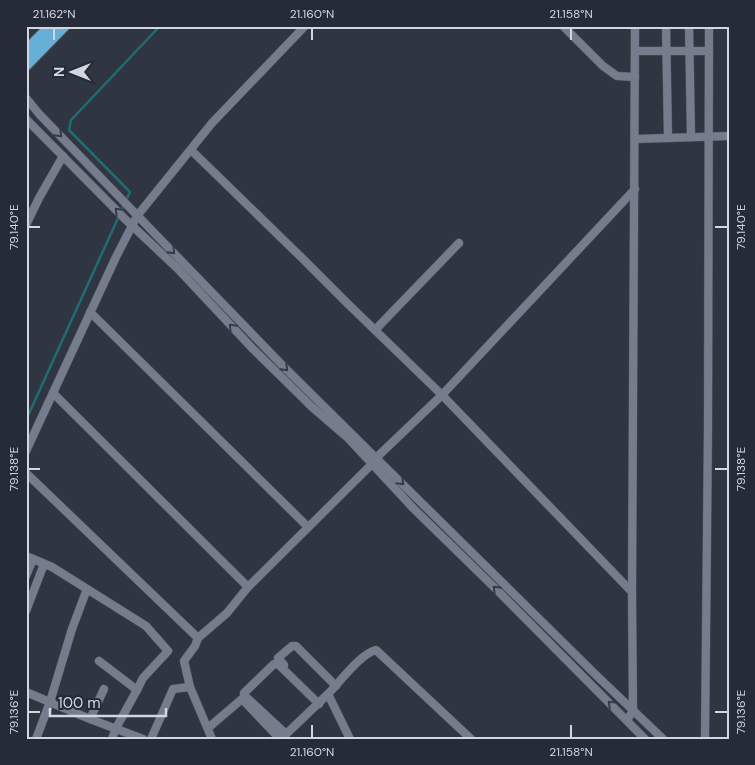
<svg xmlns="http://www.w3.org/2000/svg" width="755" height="765" font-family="'DM Sans',sans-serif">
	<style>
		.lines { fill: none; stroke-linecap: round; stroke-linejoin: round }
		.stream { stroke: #1f6c73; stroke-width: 2.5 }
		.minor-casing { stroke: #4f5560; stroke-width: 9 }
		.highway-casing { stroke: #4f5560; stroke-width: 13 }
		.minor { stroke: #757d8c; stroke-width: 8 }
		.highway { stroke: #66afd6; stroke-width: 11 }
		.oneway { stroke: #353b49 }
		.ticks { fill: none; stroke: #d2d7df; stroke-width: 2 }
		.neatline { fill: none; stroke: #d2d7df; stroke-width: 2 }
		.ticks-label { font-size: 12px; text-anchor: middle; fill: #d2d7df }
	</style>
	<rect width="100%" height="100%" fill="#2f3642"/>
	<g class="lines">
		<g class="stream">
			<polyline points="121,211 130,192 69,130 71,120 160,26"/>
			<polyline points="26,420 119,216"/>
		</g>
		<defs>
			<g id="minor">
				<polyline points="563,26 603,66 617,76 635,77"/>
				<polyline points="666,26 668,138"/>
				<polyline points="689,26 691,137"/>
				<polyline points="635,51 709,51"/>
				<polyline points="26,98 40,115 285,368 376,458 596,675 663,739"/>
				<polyline points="26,119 125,219 178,269 253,349 312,407 348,438 414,509 500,593 645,739"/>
				<polyline points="635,139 729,136"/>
				<polyline points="191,150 303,259 347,303 442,395 376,458 372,464 248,587 227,613 198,638"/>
				<polyline points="26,225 39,198 63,156"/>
				<polyline points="90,312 308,527"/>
				<polyline points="375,330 459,243"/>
				<polyline points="53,393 248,587"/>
				<polyline points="26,451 116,257 137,216 212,123 305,26"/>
				<polyline points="26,473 198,638 195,646 184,661 190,687"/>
				<polyline points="26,556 52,567 146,626 168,651 143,678 137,690 99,661"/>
				<polyline points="26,576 33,559"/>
				<polyline points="632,592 442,395 635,189"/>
				<polyline points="26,611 44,564"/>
				<polyline points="284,665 278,658 292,646 296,646 336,686"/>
				<polyline points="26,692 90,719 143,739"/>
				<path d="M328,694C340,682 360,654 376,650L471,739"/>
				<polyline points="90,719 104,689"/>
				<polyline points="627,720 633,711 632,592 635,26"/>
				<polyline points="208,728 242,699 280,739"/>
				<polyline points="286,734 244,695 244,693 274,664 279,665 319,704"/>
				<polyline points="36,739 50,702 72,629 87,589"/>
				<polyline points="112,739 116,728 137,690"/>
				<polyline points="151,739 173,689 190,687 212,739"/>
				<polyline points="281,739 328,694 350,739"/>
				<polyline points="705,739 708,429 709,26"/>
			</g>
			<g id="highway">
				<polyline points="26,51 51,26"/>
				<polyline points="26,65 64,26"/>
			</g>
		</defs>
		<use href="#minor" class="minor-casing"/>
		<use href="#highway" class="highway-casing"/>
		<use href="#minor" class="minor"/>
		<use href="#highway" class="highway"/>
	</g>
	<defs><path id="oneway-chevron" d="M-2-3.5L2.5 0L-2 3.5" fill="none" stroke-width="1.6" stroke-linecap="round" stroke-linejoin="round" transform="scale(1.25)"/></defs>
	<g class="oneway">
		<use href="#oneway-chevron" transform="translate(59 134) rotate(46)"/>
		<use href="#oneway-chevron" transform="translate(118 211) rotate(-135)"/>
		<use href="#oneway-chevron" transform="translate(172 251) rotate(46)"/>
		<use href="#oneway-chevron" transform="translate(232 327) rotate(-134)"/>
		<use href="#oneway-chevron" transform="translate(285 368) rotate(45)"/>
		<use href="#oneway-chevron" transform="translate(401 482) rotate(45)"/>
		<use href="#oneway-chevron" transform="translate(496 589) rotate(-135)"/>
		<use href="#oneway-chevron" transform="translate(611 704) rotate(-136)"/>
	</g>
	<path class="ticks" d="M54,28V40M312,28V40M571,28V40M28,227H40M715,227H728M28,469H40M715,469H728M28,712H40M715,712H728M312,725V738M571,725V738"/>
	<rect width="755" height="765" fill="none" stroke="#252b38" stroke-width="55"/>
	<g transform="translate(72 72) rotate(270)" stroke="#252b38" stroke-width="4" paint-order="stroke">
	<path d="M0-4L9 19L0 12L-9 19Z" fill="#d2d7df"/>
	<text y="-8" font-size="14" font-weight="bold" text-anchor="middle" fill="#d2d7df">N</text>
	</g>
	<path d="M50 708v8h116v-8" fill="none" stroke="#d2d7df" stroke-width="2.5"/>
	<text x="58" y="708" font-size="15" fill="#d2d7df" stroke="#252b38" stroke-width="4" paint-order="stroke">100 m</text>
	<rect x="28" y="28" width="700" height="710" class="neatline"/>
	<g class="ticks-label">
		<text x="54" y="18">21.162°N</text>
		<text x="312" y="18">21.160°N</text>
		<text x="571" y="18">21.158°N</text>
		<text transform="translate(741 227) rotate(-90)" y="4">79.140°E</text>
		<text transform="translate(14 227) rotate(-90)" y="4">79.140°E</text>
		<text transform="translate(741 469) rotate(-90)" y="4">79.138°E</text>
		<text transform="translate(14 469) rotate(-90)" y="4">79.138°E</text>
		<text transform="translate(741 712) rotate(-90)" y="4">79.136°E</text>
		<text transform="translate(14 712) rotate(-90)" y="4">79.136°E</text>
		<text x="312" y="756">21.160°N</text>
		<text x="571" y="756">21.158°N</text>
	</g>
</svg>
